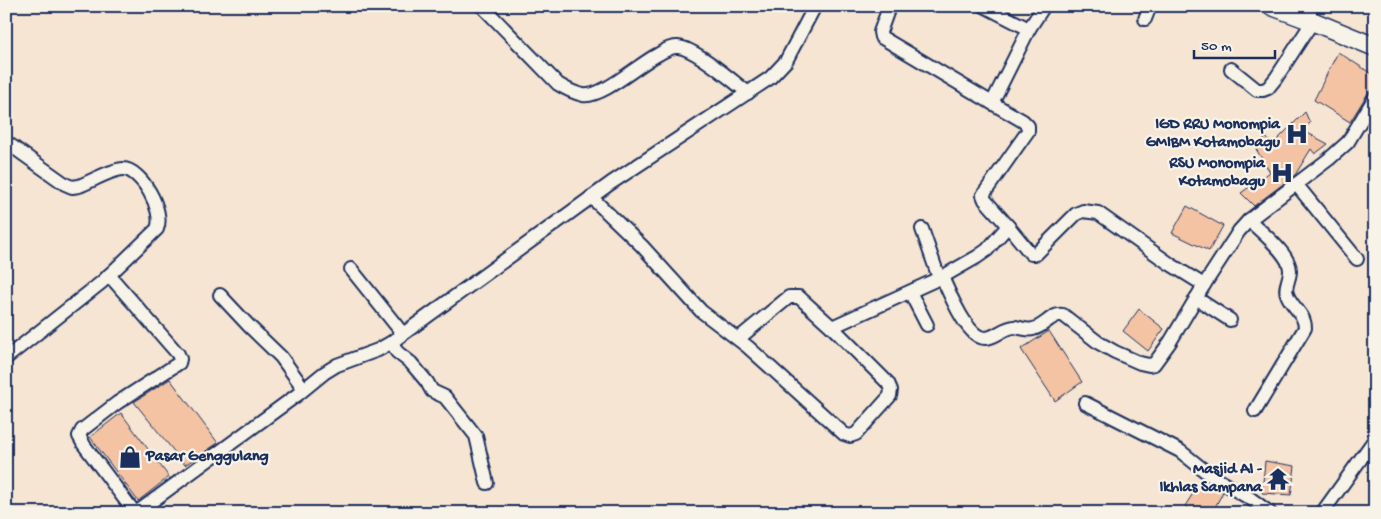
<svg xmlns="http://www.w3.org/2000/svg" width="1381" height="519" font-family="'Gochi Hand',sans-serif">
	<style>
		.building { fill: #f3c3a3; stroke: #1b2f5e }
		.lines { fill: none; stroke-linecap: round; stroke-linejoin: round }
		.minor-casing { stroke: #1b2f5e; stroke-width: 16 }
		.tertiary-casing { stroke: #1b2f5e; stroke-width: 19 }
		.secondary-casing { stroke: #1b2f5e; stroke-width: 21 }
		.minor { stroke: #f7f3e8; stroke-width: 12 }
		.tertiary { stroke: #f7f3e8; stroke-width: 15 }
		.secondary { stroke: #f7f3e8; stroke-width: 18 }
		.labels { text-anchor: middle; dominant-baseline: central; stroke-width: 4.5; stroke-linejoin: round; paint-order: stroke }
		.poi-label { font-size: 16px; font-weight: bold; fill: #1b2f5e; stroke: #f7f3e8; text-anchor: end }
	</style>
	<rect width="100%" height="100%" fill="#f6e5d3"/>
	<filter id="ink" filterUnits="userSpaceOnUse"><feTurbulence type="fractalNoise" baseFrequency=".02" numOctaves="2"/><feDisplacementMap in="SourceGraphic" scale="10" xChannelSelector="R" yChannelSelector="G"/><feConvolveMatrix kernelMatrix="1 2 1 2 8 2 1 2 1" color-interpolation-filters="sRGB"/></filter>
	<g filter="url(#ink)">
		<g class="building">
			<polygon points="1338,52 1375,76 1375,87 1368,93 1350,122 1314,100"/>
			<polygon points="1305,112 1310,123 1302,130 1328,144 1315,154 1311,149 1295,175 1254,206 1241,193 1270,172 1256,149 1266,137 1272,145"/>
			<polygon points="1187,206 1223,226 1209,251 1172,233"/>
			<polygon points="1139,309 1164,329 1148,351 1123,331"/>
			<polygon points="1049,331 1082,382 1055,401 1021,349"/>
			<polygon points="170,379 218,443 185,465 134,402"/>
			<polygon points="121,413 169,477 138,501 90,437"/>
			<polygon points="1265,461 1295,466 1291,495 1262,493"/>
			<polygon points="1202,479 1223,492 1212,513 1194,513 1185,506"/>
		</g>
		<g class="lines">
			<defs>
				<g id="minor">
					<path d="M482,6L558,84C566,89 574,93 583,95C602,98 639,64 657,55C663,52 670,46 678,47C695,48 734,82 748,93"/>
					<polyline points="885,6 888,10 880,32 881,37 992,103"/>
					<polyline points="984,6 1029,29 1044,6"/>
					<polyline points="1145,19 1150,6"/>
					<polyline points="1231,69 1257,90 1263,90 1268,88 1276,78 1313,21"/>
					<path d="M6,142L65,184L72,187L79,186C90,182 112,169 123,169C141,169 165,211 157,229L102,282L6,358"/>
					<polyline points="1296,184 1357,259"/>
					<polyline points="591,197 642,246 701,311 748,347 844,434 850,436 856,434 890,396 891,390 888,383 832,327 799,297 789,297 738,339"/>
					<path d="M1249,220C1260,231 1291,255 1290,271C1290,279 1284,287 1287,294C1291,307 1305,313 1305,328L1255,411"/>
					<polyline points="1008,226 1031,254 1036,254 1076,214 1083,211 1098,213 1170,264 1204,285"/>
					<polyline points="922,229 939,278"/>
					<polyline points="351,269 403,334"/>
					<polyline points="109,275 178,354 180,359 179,363 117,403 82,430 79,436 84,445 135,513"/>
					<path d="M942,277C949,292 967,338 985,338C995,338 1003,328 1014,327C1020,327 1026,331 1033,329C1044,327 1052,313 1063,315L1099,343L1115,352L1140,363L1149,365L1154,364L1170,342L1204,285L1239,231L1249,220L1329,159L1348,142L1375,97"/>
					<polyline points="910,292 927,325"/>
					<polyline points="220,295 249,326 281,357 304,389"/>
					<polyline points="1196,298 1230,320"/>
					<polyline points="832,327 942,277 977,257 987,250 1008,226 985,200 983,195 1028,131 1028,126 1023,121 992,103 1029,29"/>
					<polyline points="392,342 397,352 411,363 427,382 432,391 445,397 476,436 487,483"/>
					<polyline points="1085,403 1180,451 1210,475 1251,499 1270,513"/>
					<polyline points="136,513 297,395 324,373 337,365 378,350 392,342 611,183 770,78 786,61 815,6"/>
					<polyline points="1322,513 1375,439"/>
				</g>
				<polyline id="tertiary" points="1307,19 1310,6"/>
				<polyline id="secondary" points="1272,6 1307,19 1375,47"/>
			</defs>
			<use href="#minor" class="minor-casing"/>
			<use href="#tertiary" class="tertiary-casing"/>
			<use href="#secondary" class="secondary-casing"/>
			<use href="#minor" class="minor"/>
			<use href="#tertiary" class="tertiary"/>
			<use href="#secondary" class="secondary"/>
		</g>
	</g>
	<defs>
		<symbol id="hospital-bare" viewBox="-9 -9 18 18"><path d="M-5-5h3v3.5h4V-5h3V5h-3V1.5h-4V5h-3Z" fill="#1b2f5e" stroke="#f7f3e8" stroke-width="2.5" paint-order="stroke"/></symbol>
		<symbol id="shop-bare" viewBox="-9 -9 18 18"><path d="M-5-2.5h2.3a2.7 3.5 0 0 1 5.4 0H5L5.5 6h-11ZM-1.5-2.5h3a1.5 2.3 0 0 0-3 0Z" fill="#1b2f5e" stroke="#f7f3e8" stroke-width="2.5" paint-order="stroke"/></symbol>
		<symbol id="temple-bare" viewBox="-9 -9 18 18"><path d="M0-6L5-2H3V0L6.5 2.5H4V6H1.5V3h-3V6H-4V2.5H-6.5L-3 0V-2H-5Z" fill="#1b2f5e" stroke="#f7f3e8" stroke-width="2.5" paint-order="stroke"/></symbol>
	</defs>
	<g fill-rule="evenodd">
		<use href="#hospital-bare" x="1281" y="118" width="32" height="32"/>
		<use href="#hospital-bare" x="1266" y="157" width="32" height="32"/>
		<use href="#shop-bare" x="114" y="441" width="32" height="32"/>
		<use href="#temple-bare" x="1262" y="463" width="32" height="32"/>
	</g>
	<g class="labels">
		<g class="poi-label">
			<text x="1280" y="125">IGD RRU Monompia<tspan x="1280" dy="18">GMIBM Kotamobagu</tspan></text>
			<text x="1265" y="164">RSU Monompia<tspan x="1265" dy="18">Kotamobagu</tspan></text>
			<text x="146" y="457" text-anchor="start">Pasar Genggulang</text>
			<text x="1262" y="470">Masjid Al -<tspan x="1262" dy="18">Ikhlas Sampana</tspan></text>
		</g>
	</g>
	<rect width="1381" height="519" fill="none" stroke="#f7f3e8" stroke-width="25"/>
	<rect x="12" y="12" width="1356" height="494" fill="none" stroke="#1b2f5e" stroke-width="2" filter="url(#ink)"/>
	<path d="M1194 50v8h81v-8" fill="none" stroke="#1b2f5e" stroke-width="2.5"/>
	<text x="1201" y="50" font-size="15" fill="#1b2f5e" stroke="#f7f3e8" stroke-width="4" paint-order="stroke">50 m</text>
</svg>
